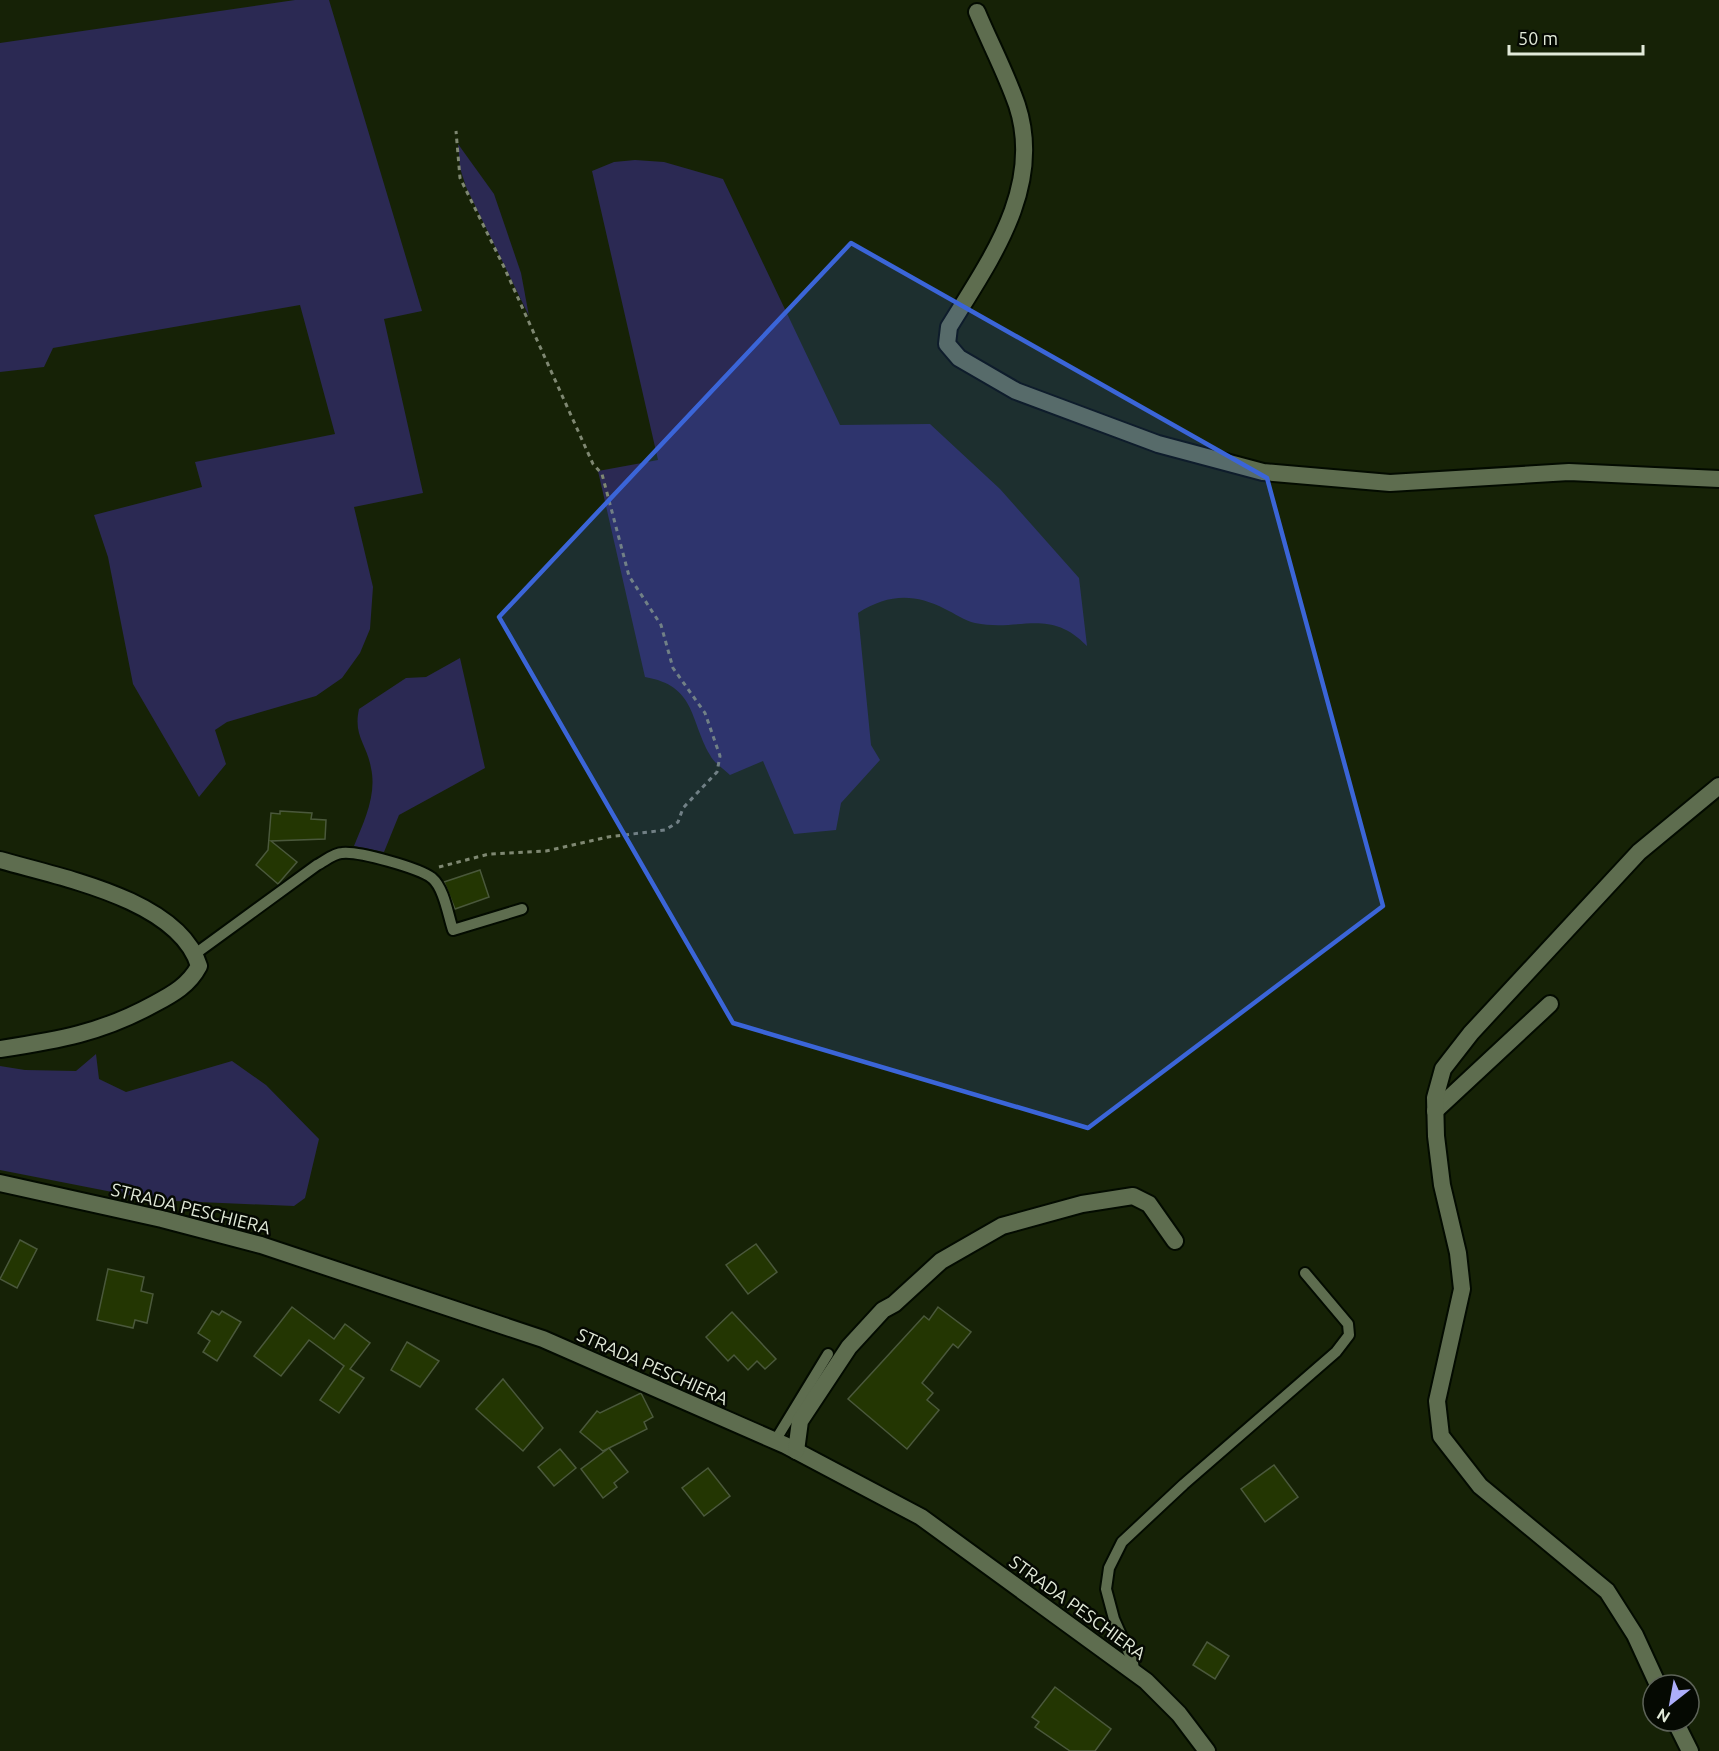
<svg xmlns="http://www.w3.org/2000/svg" width="1719" height="1751" font-family="Ubuntu,sans-serif">
	<style>
		.green { fill: #2b2953 }
		.building { fill: #233602; stroke: #4a583b; stroke-width: 1.5 }
		.lines { fill: none; stroke-linecap: round; stroke-linejoin: round }
		.service-casing { stroke: #030b00; stroke-width: 14 }
		.minor-casing { stroke: #030b00; stroke-width: 20 }
		.path { stroke: #7f8872; stroke-width: 3; stroke-dasharray: 4.5 4.5; stroke-linecap: butt }
		.service { stroke: #5e6d4f; stroke-width: 10 }
		.minor { stroke: #5e6d4f; stroke-width: 16 }
		.marked { fill: #3b65d8; fill-opacity: 0.2; stroke: #3b65d8; stroke-width: 4.5; stroke-linejoin: round }
		.labels { text-anchor: middle; dominant-baseline: central; stroke-width: 5; stroke-linejoin: round; paint-order: stroke }
		.street-label { font-size: 18px; fill: #e2ead9; stroke: #050902 }
	</style>
	<rect width="100%" height="100%" fill="#162206"/>
	<g class="green">
		<polygon points="295,0 329,0 422,311 384,319 423,493 354,507 373,587 370,629 360,653 342,678 316,696 227,722 215,730 226,764 199,797 133,684 108,557 94,515 202,487 195,462 335,434 300,305 53,348 44,367 0,372 0,43"/>
		<polygon points="458,144 494,194 521,273 529,316 466,187 460,168"/>
		<path d="M635,160L664,162L723,179L840,425L930,424L1000,489L1079,578L1087,646C1049,607 1021,632 975,623C965,621 954,613 945,609C914,593 888,594 858,613L871,745L880,760L841,803L836,830L794,834L763,761L730,775C724,769 714,763 710,755C689,718 696,686 645,677L598,471L658,460L592,171L614,162Z"/>
		<path d="M460,658L485,768L399,815L384,852L354,846C364,821 377,795 371,768C367,744 353,736 359,709L406,678L426,677Z"/>
		<polygon points="96,1054 99,1079 126,1092 232,1061 266,1085 319,1139 305,1198 294,1206 153,1200 0,1170 0,1066 25,1070 76,1071"/>
	</g>
	<g class="building">
		<polygon points="280,811 312,813 311,819 326,820 325,839 271,841 297,862 278,884 256,865 268,850 271,813 280,814"/>
		<polygon points="480,870 489,897 455,909 444,882"/>
		<polygon points="20,1240 37,1249 17,1288 0,1279"/>
		<polygon points="756,1244 777,1272 748,1294 726,1265"/>
		<polygon points="108,1269 144,1277 141,1291 153,1294 147,1323 135,1320 133,1328 97,1320"/>
		<polygon points="292,1307 334,1339 345,1324 370,1343 350,1369 364,1378 339,1413 320,1400 344,1366 309,1340 281,1376 254,1356"/>
		<polygon points="938,1307 971,1332 958,1348 953,1344 922,1383 933,1393 927,1400 939,1410 907,1449 848,1399 924,1316 929,1320"/>
		<polygon points="212,1311 219,1315 222,1311 241,1322 217,1361 203,1352 210,1341 198,1333"/>
		<polygon points="732,1312 776,1359 765,1369 757,1361 748,1370 734,1355 728,1361 706,1337"/>
		<polygon points="407,1342 439,1361 420,1387 391,1370"/>
		<polygon points="503,1379 543,1428 523,1451 476,1409"/>
		<polygon points="641,1393 653,1417 644,1422 647,1429 603,1451 580,1432 597,1411 600,1413"/>
		<polygon points="609,1448 628,1472 614,1483 617,1487 603,1498 581,1469"/>
		<polygon points="560,1449 576,1468 554,1486 538,1467"/>
		<polygon points="1274,1465 1298,1497 1265,1522 1241,1489"/>
		<polygon points="708,1468 730,1496 704,1516 682,1488"/>
		<polygon points="1207,1642 1229,1656 1215,1679 1193,1665"/>
		<polygon points="1055,1687 1111,1729 1095,1751 1070,1751 1035,1727 1039,1722 1032,1717"/>
	</g>
	<g class="lines">
		<defs>
			<g id="service">
				<path d="M195,954L317,865C325,861 334,853 342,853C359,851 419,868 432,878C444,888 448,915 453,930L522,909"/>
				<polyline points="775,1441 828,1354"/>
				<polyline points="1134,1672 1133,1662 1114,1619 1106,1589 1109,1568 1122,1542 1184,1484 1336,1352 1349,1335 1348,1324 1305,1273"/>
			</g>
			<g id="minor">
				<path d="M977,12C990,43 1006,73 1017,105C1044,187 990,260 949,327L947,344L959,358L1016,391L1158,444L1263,472L1390,483L1569,472L1719,479"/>
				<path d="M0,860C58,877 179,899 199,966C189,985 173,994 154,1004C101,1033 59,1040 0,1049"/>
				<polyline points="1435,1111 1550,1004"/>
				<polyline points="0,1183 162,1219 261,1245 543,1339 785,1445 921,1517 1146,1681 1179,1714 1207,1751"/>
				<polyline points="796,1451 800,1421 849,1347 883,1310 894,1304 941,1261 1002,1226 1082,1204 1133,1196 1149,1204 1175,1241"/>
				<polyline points="1658,1685 1635,1635 1607,1591 1480,1486 1441,1436 1437,1401 1462,1289 1458,1253 1442,1185 1436,1136 1435,1098 1443,1069 1471,1033 1639,852 1719,786"/>
				<polyline points="1675,1721 1690,1751"/>
			</g>
		</defs>
		<use href="#service" class="service-casing"/>
		<use href="#minor" class="minor-casing"/>
		<polyline class="path" points="439,867 489,854 546,851 608,837 665,830 678,822 683,808 717,772 720,756 705,713 673,668 661,625 629,576 602,474 593,464 504,267 460,178 456,131"/>
		<use href="#service" class="service"/>
		<use href="#minor" class="minor"/>
	</g>
	<path class="marked" d="M851,243L1267,478L1383,906L1088,1128L733,1023L499,617Z"/>
	<g class="labels">
		<g class="street-label">
			<text transform="translate(191 1208) rotate(14)">STRADA PESCHIERA</text>
			<text transform="translate(653 1366) rotate(24)">STRADA PESCHIERA</text>
			<text transform="translate(1078 1607) rotate(36)">STRADA PESCHIERA</text>
		</g>
	</g>
	<g transform="translate(1671 1703) rotate(211)"><circle r="28" fill="#050902" stroke="#5d6358" stroke-width="1.5"/>
	<path d="M0-4.5L10 22L0 15L-10 22Z" fill="#adaefb"/>
	<text y="-9" font-size="16" font-weight="bold" text-anchor="middle" fill="#e2ead9">N</text>
	</g>
	<path d="M1509 45v9h134v-9" fill="none" stroke="#e2ead9" stroke-width="3"/>
	<text x="1518" y="45" font-size="18" fill="#e2ead9" stroke="#050902" stroke-width="4.5" paint-order="stroke">50 m</text>
</svg>
